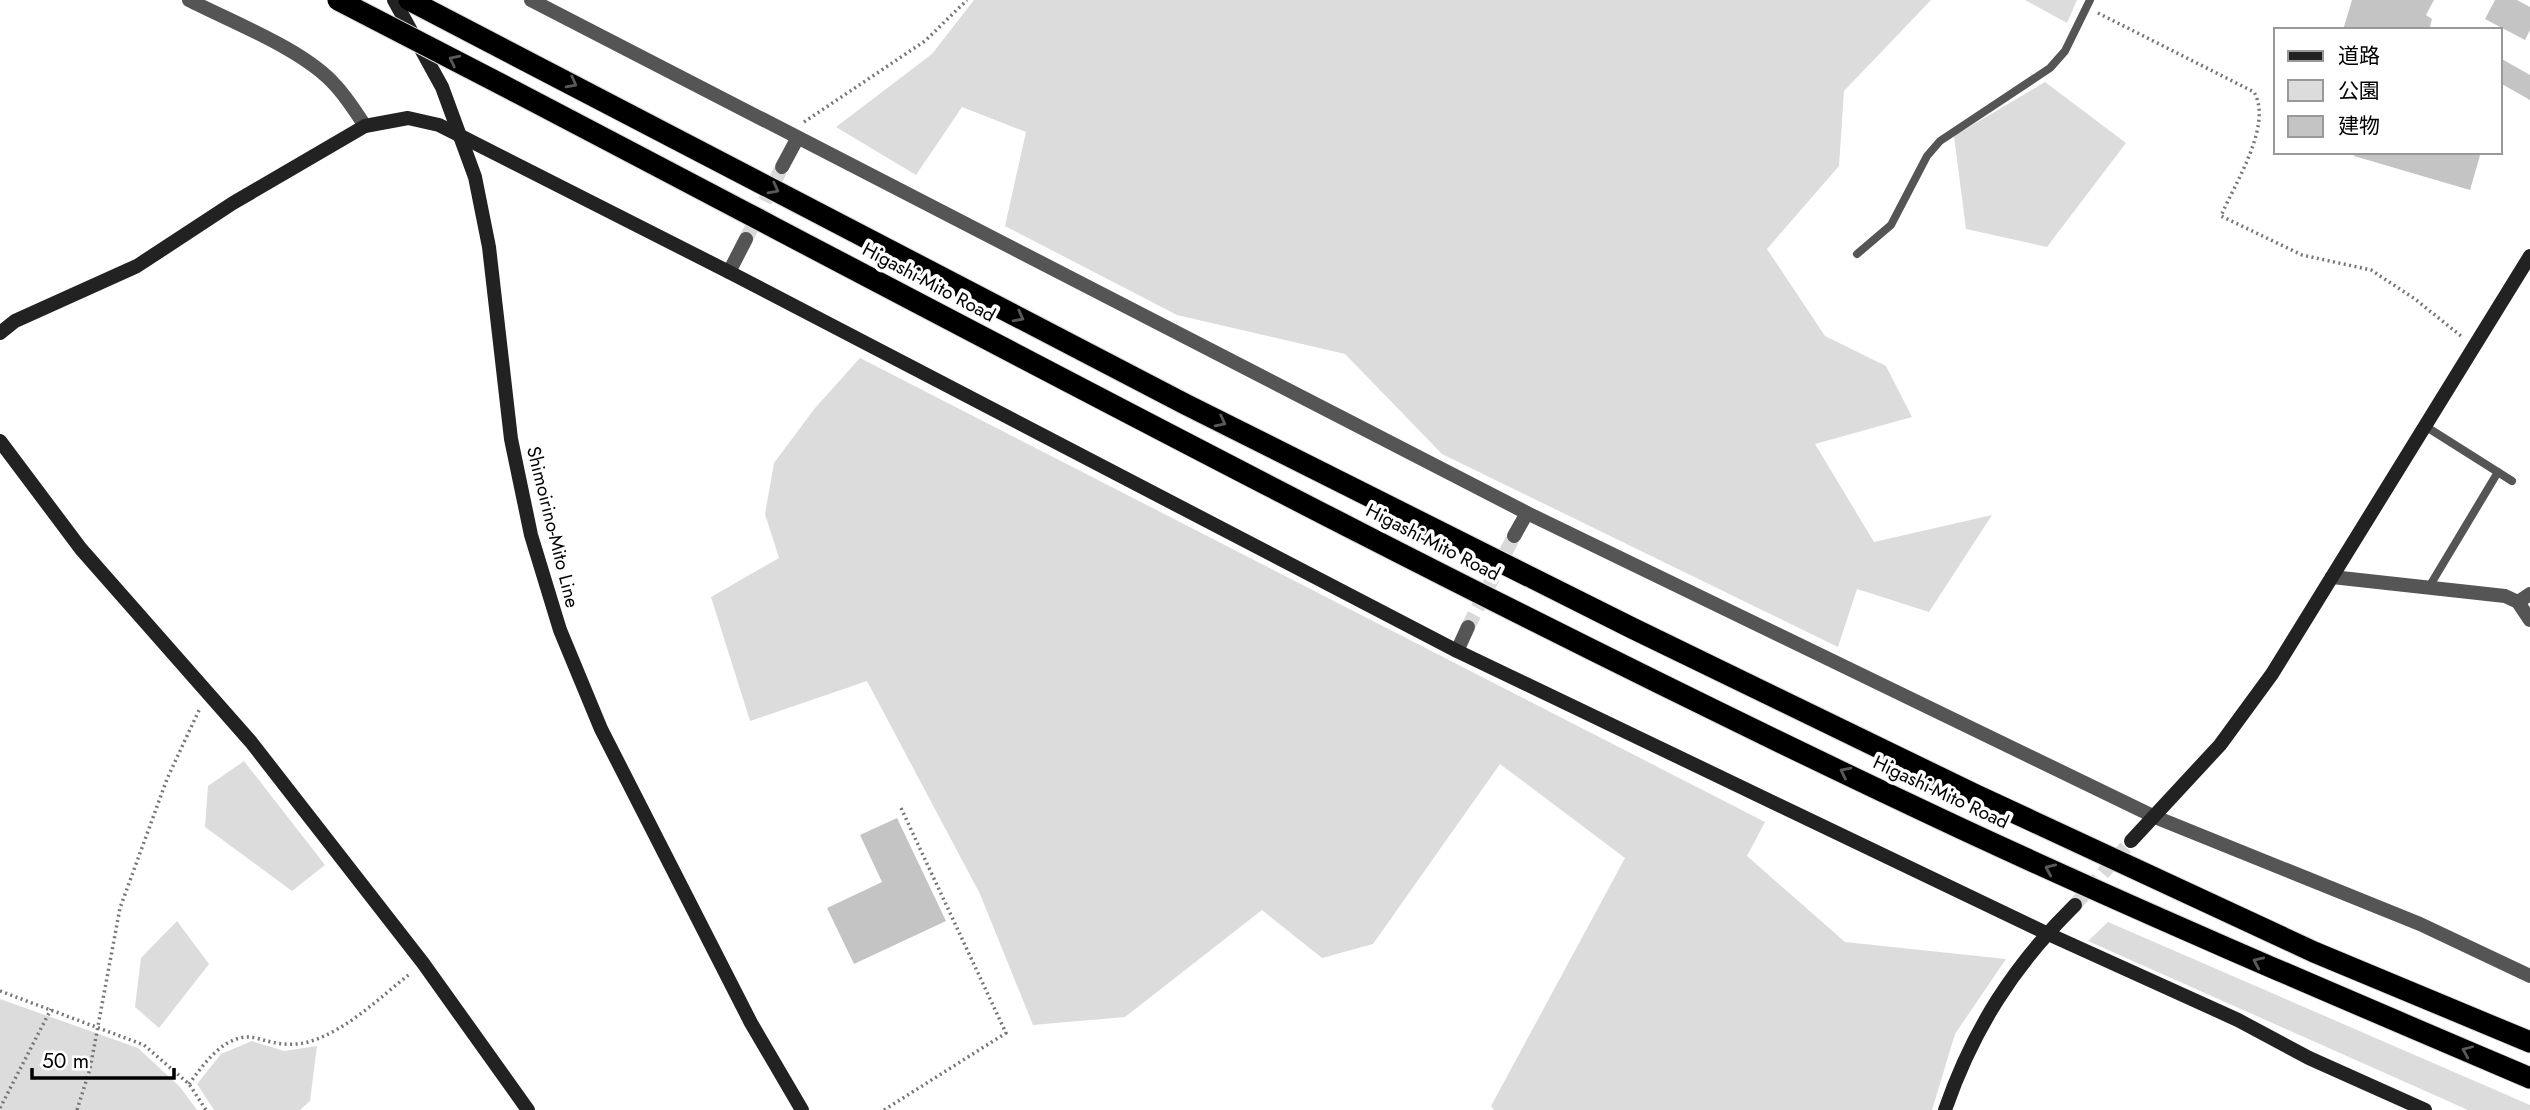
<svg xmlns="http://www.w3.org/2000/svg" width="2530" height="1110" font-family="Jost,'Noto Sans JP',sans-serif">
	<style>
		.green { fill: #dcdcdc }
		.building { fill: #c4c4c4 }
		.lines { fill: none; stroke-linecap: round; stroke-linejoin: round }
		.street-tunnel { stroke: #d9d9d9; stroke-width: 14; stroke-dasharray: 14 7; stroke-linecap: butt }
		.secondary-tunnel { stroke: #d9d9d9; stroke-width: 14; stroke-dasharray: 14 7; stroke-linecap: butt }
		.highway-casing { stroke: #dbdbdb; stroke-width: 23 }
		.path { stroke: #777; stroke-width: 3.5; stroke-dasharray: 2 3.5; stroke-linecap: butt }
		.lane { stroke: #555; stroke-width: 8 }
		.street { stroke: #555; stroke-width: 14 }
		.secondary { stroke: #222; stroke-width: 14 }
		.highway { stroke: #000; stroke-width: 21 }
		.highway-bridge-casing { stroke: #dbdbdb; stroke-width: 23; stroke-linecap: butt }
		.highway-bridge { stroke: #000; stroke-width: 21 }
		.oneway { stroke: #595959 }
		.labels { text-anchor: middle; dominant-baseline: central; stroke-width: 7; stroke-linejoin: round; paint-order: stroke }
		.street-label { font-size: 19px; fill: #000; stroke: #fff }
	</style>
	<rect width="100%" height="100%" fill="#fff"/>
	<g class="green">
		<polygon points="974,0 1931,0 1844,91 1839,166 1767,249 1825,336 1886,366 1912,417 1815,444 1874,542 1992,515 1929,612 1857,589 1838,647 1442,454 1345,354 1177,315 1005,226 1026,132 962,107 916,175 836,127 932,54"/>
		<polygon points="2025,0 2077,0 2067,23"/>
		<polygon points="2045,82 2126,143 2047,247 1966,229 1954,136"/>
		<polygon points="860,358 1765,822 1747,856 1845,942 2006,959 1955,1034 1932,1110 1494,1110 1491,1106 1625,858 1500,764 1373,944 1322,958 1262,910 1125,1017 1033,1025 980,894 867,681 750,721 711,597 779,558 765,514 774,463 815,408"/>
		<polygon points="244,761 325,865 292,891 205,827 208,786"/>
		<polygon points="177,921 209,964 159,1028 135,1007 141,958"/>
		<polygon points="2108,922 2530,1105 2530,1110 2468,1110 2088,941"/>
		<polygon points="0,999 138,1048 180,1087 197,1110 0,1110"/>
		<polygon points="252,1041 284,1051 317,1046 310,1101 300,1110 214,1110 197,1084 221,1054"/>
	</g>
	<g class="building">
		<polygon points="2352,0 2434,0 2426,15 2432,19 2429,30 2343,30"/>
		<polygon points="2495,0 2517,0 2530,7 2530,30 2525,40 2485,19"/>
		<polygon points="2500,58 2530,75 2530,100 2500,83"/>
		<polygon points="2355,152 2481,152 2470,190 2354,156"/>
		<polygon points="897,818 946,921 854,964 827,908 882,882 860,835"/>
	</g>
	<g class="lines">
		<g class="street-tunnel">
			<polyline points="746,239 782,167"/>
			<polyline points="1468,627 1514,536"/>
		</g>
		<polyline class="secondary-tunnel" points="2075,905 2131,841"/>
		<defs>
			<g id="highway">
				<polyline points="409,0 1185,404 1632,628 1976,795 2314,952 2530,1042"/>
				<path d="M514,91C994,342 1471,599 1962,829C2149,916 2340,997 2530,1078"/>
			</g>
		</defs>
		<use href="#highway" class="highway-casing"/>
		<g class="path">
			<path d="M2098,13L2254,92C2273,125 2235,183 2221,216L2302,255L2371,270L2415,299L2461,336"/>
			<polyline points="804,122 925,41 967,0"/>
			<polyline points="0,991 144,1045 189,1084 206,1110"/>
			<path d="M189,1084C204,1064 226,1031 256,1038C274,1043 289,1047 308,1042C347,1031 380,997 411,973"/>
			<polyline points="0,1108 51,1009"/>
			<polyline points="77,1110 90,1069 120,908 167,779 200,708"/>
			<polyline points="884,1110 1006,1033 901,808"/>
		</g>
		<g class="lane">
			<polyline points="1857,254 1891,225 1927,156 1940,141 2050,68 2065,51 2090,0"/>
			<polyline points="2425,426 2512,481"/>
			<polyline points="2429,587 2498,472"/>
		</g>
		<g class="street">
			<path d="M189,0C232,22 305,50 336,86C347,98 356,112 365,126"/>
			<polyline points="531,0 1527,513 2155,817 2420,924 2530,976"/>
			<polyline points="782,167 797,139"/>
			<polyline points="729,272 746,239"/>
			<polyline points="1514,536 1527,513"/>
			<polyline points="2332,577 2505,596 2518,602 2530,620"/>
			<polyline points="2518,602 2530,594"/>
			<polyline points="1457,651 1468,627"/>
		</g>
		<g class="secondary">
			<polyline points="394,0 442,87 475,177 489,247 511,439 531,535 560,630 601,729 751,1023 802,1110"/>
			<polyline points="0,333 15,321 137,266 233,203 365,126 408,118 439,125 729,272 1457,651 2046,933 2238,1020 2309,1058 2425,1110"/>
			<polyline points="0,441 81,549 251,742 423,963 528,1110"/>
			<polyline points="2131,841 2220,745 2272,674 2530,256"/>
			<path d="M1945,1110C1973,1029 2014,965 2075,905"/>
		</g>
		<use href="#highway" class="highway"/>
		<defs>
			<polyline id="highway-bridge" points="338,0 514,91"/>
		</defs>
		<use href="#highway-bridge" class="highway-bridge-casing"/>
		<use href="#highway-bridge" class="highway-bridge"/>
	</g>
	<defs><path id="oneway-chevron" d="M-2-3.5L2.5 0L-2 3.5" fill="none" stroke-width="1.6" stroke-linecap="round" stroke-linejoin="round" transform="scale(1.75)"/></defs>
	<g class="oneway">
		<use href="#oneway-chevron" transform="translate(454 60) rotate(-153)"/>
		<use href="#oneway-chevron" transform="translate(572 83) rotate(28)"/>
		<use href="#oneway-chevron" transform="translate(774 189) rotate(28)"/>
		<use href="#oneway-chevron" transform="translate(1019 317) rotate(28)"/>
		<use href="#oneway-chevron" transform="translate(1221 422) rotate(27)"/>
		<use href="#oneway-chevron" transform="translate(1845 772) rotate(-154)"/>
		<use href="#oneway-chevron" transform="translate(2050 869) rotate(-156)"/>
		<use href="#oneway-chevron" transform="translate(2258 962) rotate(-156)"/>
		<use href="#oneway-chevron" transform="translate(2467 1051) rotate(-157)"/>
	</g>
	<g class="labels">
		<g class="street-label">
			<text transform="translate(929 282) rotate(28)">Higashi-Mito Road</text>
			<text transform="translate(553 527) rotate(76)">Shimoirino-Mito Line</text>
			<text transform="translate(1433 542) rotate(27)">Higashi-Mito Road</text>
			<text transform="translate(1941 792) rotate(25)">Higashi-Mito Road</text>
		</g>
	</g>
	<rect x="2274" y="28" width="228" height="126" fill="#ffffff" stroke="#999999" stroke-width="2"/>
	<rect x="2288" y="51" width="35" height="10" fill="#222222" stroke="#999999" stroke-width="2"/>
	<text x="2338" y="63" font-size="21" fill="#000000">道路</text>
	<rect x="2288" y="80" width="35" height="21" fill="#dcdcdc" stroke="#999999" stroke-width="2"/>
	<text x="2338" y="98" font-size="21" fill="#000000">公園</text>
	<rect x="2288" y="116" width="35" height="21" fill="#c4c4c4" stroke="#999999" stroke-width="2"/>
	<text x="2338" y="133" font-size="21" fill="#000000">建物</text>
	<path d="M32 1068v10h142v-10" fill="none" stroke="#000000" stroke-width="3.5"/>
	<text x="42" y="1068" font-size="21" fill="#000000" stroke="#ffffff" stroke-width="5" paint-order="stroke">50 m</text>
</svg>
